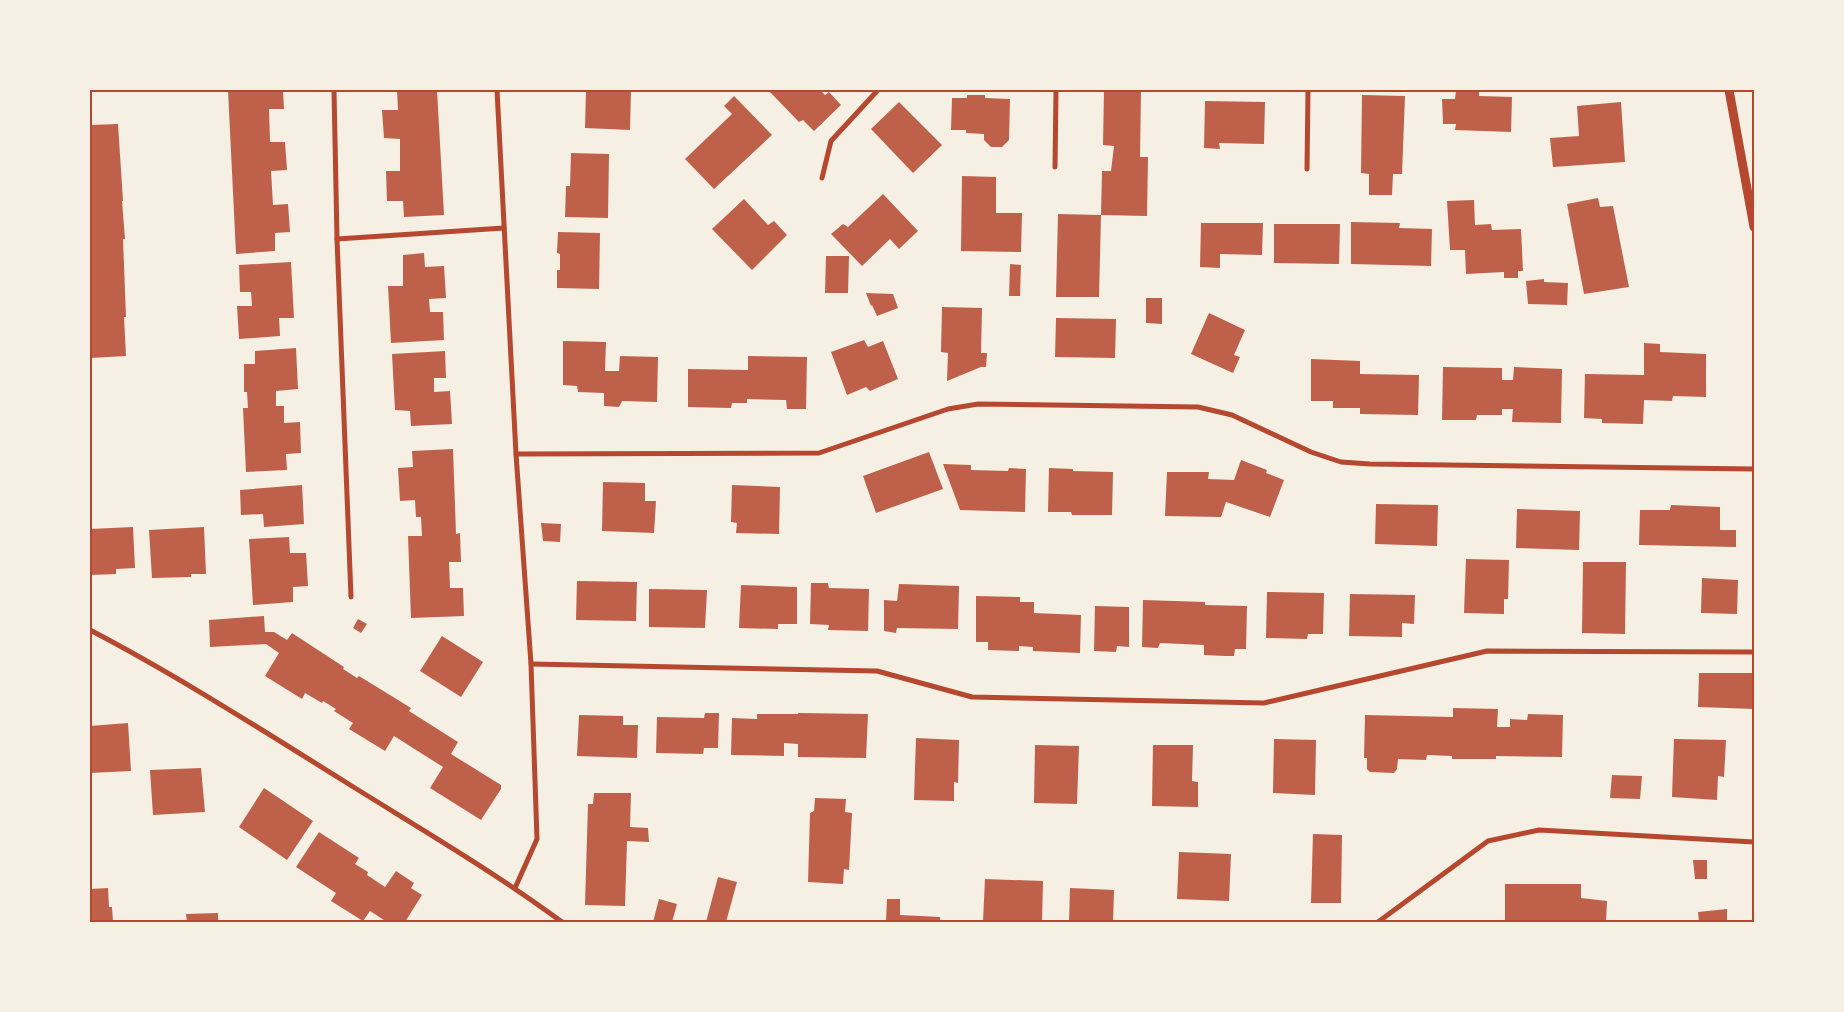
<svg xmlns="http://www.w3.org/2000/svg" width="1844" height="1012" font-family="Montserrat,sans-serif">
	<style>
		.building { fill: #bf614a }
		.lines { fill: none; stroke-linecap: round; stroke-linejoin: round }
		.minor { stroke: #b5482f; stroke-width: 5 }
		.tertiary { stroke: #b5482f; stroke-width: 9 }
		.neatline { fill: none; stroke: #b5482f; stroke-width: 2 }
	</style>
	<rect width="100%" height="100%" fill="#f6efe4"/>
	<g class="building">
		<polygon points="228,90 283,90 284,109 269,109 270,142 285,142 287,170 271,171 273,205 288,204 290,232 275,233 275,251 236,254"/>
		<polygon points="397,90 437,90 444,215 404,217 403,201 387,201 386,171 400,171 400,139 384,138 382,110 398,110"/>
		<polygon points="586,90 631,90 630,130 585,128"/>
		<polygon points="768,90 820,90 825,95 829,92 841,105 814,131 803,120 799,122"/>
		<polygon points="1104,90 1141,90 1140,157 1148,157 1147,216 1101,215 1102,171 1111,171 1114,146 1103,145"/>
		<polygon points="1456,91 1479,91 1479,96 1512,97 1511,132 1455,130 1456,124 1443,124 1442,99 1455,99"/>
		<polygon points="967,95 985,95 985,98 1010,99 1009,140 1002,147 991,147 984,140 984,134 966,133 966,130 951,130 952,98 967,98"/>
		<polygon points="1362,95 1405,96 1402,174 1393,174 1392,195 1369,195 1369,174 1361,173"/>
		<polygon points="734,96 772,135 714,189 685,159 732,114 724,106"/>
		<polygon points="1205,101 1265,102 1264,144 1219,143 1220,149 1204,148"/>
		<polygon points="899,102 942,145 913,173 871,129"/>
		<polygon points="1621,102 1625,162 1553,167 1550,138 1579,136 1577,106"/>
		<polygon points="118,124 123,201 122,201 125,239 123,239 126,317 124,317 126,356 90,358 90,125"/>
		<polygon points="571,153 609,154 608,218 565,217 566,186 570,186"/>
		<polygon points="962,176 996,177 996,213 1022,213 1021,252 961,251"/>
		<polygon points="883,194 918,231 899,249 890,239 862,266 831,234 843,224 848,227"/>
		<polygon points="1598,198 1600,207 1613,206 1629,287 1584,294 1567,204"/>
		<polygon points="744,199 768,225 774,221 787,235 752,270 712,229"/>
		<polygon points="1474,200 1475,225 1491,224 1492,230 1521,229 1523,271 1518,271 1518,278 1504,278 1504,272 1466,274 1465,250 1450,250 1447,201"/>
		<polygon points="1058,214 1101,215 1099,297 1056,297"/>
		<polygon points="1351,222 1400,223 1399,228 1432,229 1431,266 1351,264"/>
		<polygon points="1201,223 1263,223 1262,255 1220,254 1220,268 1200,267"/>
		<polygon points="1274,224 1340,224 1339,264 1274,263"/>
		<polygon points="558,232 600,233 599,289 557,288 557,270 560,270 560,254 557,253"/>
		<polygon points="424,253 425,267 444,266 446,298 429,299 430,312 443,312 444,340 391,343 388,286 403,286 403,255"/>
		<polygon points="826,256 849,256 848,293 825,293"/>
		<polygon points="291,262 294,318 279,318 280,336 239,339 237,306 252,306 251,292 240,292 239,265"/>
		<polygon points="1010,264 1021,265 1020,296 1009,296"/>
		<polygon points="1544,279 1544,282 1568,283 1567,305 1528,304 1526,281"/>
		<polygon points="866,293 893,294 898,308 877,316 872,305 871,306"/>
		<polygon points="1146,298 1162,298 1162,324 1146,323"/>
		<polygon points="942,307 982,308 981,353 987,353 986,367 981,367 947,381 948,353 941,352"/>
		<polygon points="1209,313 1245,330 1234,355 1240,357 1233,373 1191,354"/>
		<polygon points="1056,318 1116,319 1115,358 1055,357"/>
		<polygon points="864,340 868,347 883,341 898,379 870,391 866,387 847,395 831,352"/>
		<polygon points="563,341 606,342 605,371 619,371 620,356 658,357 657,402 622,401 619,407 604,406 604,393 578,392 577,386 563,385"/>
		<polygon points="1644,343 1660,344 1660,352 1706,354 1706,397 1673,396 1672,401 1644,400 1643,424 1602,423 1602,419 1584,418 1585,374 1644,375"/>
		<polygon points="296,348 298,389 276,391 276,406 284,406 284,423 300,422 301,453 286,454 287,470 246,472 243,408 248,408 247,392 244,392 244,364 255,364 255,351"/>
		<polygon points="445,351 446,378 434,378 434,392 450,391 452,424 411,426 410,411 395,410 392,354"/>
		<polygon points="748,356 807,357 806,409 787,409 786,400 747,399 747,403 732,403 731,408 688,407 688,369 748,370"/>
		<polygon points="1311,359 1360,361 1360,374 1419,375 1418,415 1360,414 1360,408 1333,408 1333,401 1311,401"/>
		<polygon points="1443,367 1502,368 1502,380 1513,380 1514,367 1562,369 1561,423 1512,422 1513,409 1502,409 1502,415 1477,415 1476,420 1442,420"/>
		<polygon points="453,449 456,534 460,533 461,562 449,562 450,588 463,588 464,616 411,618 408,536 422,536 421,517 416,517 415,500 400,501 398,468 413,467 412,451"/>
		<polygon points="929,452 943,489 876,513 863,476"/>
		<polygon points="1241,460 1267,470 1266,473 1284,480 1270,517 1226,502 1221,517 1165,516 1167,472 1209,472 1208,479 1234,480"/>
		<polygon points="943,464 971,465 971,470 1008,471 1009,468 1026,469 1025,512 960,510"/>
		<polygon points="1049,468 1073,469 1073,471 1113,472 1112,515 1072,515 1071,512 1048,512"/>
		<polygon points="603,482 645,483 645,501 656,501 654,533 602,531"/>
		<polygon points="302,485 304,524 264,527 263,514 241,515 240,490"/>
		<polygon points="732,485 780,487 779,534 736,533 737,523 731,522"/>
		<polygon points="1376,504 1438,505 1437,546 1375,544"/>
		<polygon points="1671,505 1720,507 1720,530 1736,530 1736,547 1639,545 1640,510 1670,510"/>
		<polygon points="1517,509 1580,511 1579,550 1516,548"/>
		<polygon points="541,523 561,524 560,542 543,541"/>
		<polygon points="133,527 135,568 116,569 116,574 90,575 90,529"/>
		<polygon points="204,527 206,574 191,574 191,577 152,578 149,530"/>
		<polygon points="289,537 290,553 306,553 308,586 293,587 293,602 253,605 249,539"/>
		<polygon points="1466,559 1509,560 1508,599 1504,599 1504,614 1464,613"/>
		<polygon points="1583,562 1626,562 1625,634 1582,633"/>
		<polygon points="1702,578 1738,580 1737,614 1701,613"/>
		<polygon points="577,581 637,582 636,621 576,620"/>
		<polygon points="811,583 828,583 829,588 869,589 868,631 828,630 829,625 810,624"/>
		<polygon points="899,584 959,586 958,629 897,628 896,633 884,631 884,600 897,601"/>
		<polygon points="741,585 797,587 797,624 778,624 778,629 739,628"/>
		<polygon points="649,589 707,590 705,628 649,627"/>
		<polygon points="1267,592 1324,593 1323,634 1308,634 1307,639 1266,638"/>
		<polygon points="1350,594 1415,595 1414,624 1402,623 1402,637 1349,636"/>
		<polygon points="976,596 1020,597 1020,602 1034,602 1034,613 1081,615 1080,653 1033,651 1033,647 1019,646 1019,651 988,650 988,642 976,642"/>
		<polygon points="1143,600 1205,602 1205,605 1247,606 1246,649 1235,649 1234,656 1225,656 1204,655 1204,645 1160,643 1158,648 1142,647"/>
		<polygon points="1095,606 1129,607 1129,647 1117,646 1116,652 1094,651"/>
		<polygon points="264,616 265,632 274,632 287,640 292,633 344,667 343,669 357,678 359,676 411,708 409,711 458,742 451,754 501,785 501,789 481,820 430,788 443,767 394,736 385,751 349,729 353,723 334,711 336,709 323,701 322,703 305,693 302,699 265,676 279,653 266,644 210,647 209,620"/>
		<polygon points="358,619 367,624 361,633 353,628"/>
		<polygon points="442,636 483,662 461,697 420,671"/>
		<polygon points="1699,673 1754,673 1754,709 1698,707"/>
		<polygon points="1453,708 1498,709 1497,727 1510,727 1510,719 1527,720 1528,714 1563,715 1562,757 1496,756 1496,759 1452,759 1452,756 1427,755 1426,760 1398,759 1397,769 1394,773 1370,772 1367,769 1367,758 1364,758 1365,715 1453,717"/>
		<polygon points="705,713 719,713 718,748 704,748 703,754 656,753 657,717 704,718"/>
		<polygon points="798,713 868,714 866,758 798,757 798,744 784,743 784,756 731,755 732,718 757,719 757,714 798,714"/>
		<polygon points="579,715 623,716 623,725 638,725 637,758 577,756"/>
		<polygon points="128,723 131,771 90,773 90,726"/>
		<polygon points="916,738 959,740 958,783 954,782 954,801 914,800"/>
		<polygon points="1274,739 1316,740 1315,795 1273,793"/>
		<polygon points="1674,739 1726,740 1724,777 1718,776 1717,800 1672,797"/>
		<polygon points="1035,745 1079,746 1077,804 1034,803"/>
		<polygon points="1153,745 1193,745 1192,781 1198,782 1198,807 1152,806"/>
		<polygon points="201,768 205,812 153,815 150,770"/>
		<polygon points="1612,775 1642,776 1640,799 1610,798"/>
		<polygon points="264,788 313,821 287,860 239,827"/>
		<polygon points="594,793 631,793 630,827 648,828 649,842 627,841 625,906 585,905 588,804 593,804"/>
		<polygon points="815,798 846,799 845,812 852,813 849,870 844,869 843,884 808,882 810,813 814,811"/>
		<polygon points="319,832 359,858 355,864 368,872 367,875 385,887 396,871 414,883 411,888 422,895 405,922 387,922 370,911 363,921 331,901 336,893 296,867"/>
		<polygon points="1313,834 1342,835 1341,903 1311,903"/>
		<polygon points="1179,852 1231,854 1229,901 1177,899"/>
		<polygon points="1693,860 1707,860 1707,879 1695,879"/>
		<polygon points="718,877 737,882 726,922 706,922"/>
		<polygon points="985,879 1043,881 1042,922 983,921"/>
		<polygon points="1505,884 1581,884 1581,898 1607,901 1606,922 1505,922"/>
		<polygon points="108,888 109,907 112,907 113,922 90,922 90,889"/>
		<polygon points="1070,888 1114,890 1113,922 1069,922"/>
		<polygon points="659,899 677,904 672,922 653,922"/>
		<polygon points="887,899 900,899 900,915 940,917 940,922 886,922"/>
		<polygon points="1727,909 1727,922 1699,922 1698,912"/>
		<polygon points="218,913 218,922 187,922 186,914"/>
	</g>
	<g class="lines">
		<g class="minor">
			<polyline points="334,90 337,239 351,597"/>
			<polyline points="497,90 516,454 531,664 537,839 515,888"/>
			<polyline points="1055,167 1056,90"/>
			<polyline points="1307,169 1308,90"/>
			<polyline points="822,178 831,141 878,90"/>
			<polyline points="337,239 504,228"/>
			<polyline points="516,454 819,453 948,409 978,404 1198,407 1232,415 1311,452 1341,462 1370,464 1754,469"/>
			<path d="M90,630C178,676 262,730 347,783C419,828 493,871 562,922"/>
			<polyline points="531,664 877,671 972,697 1264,703 1487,651 1754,652"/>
			<polyline points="1378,922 1488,841 1539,830 1754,842"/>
		</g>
		<polyline class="tertiary" points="1729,90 1754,227"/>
	</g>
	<rect width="1844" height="1012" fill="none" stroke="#f6efe4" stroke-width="182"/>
	<rect x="91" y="91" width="1662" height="830" class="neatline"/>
</svg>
